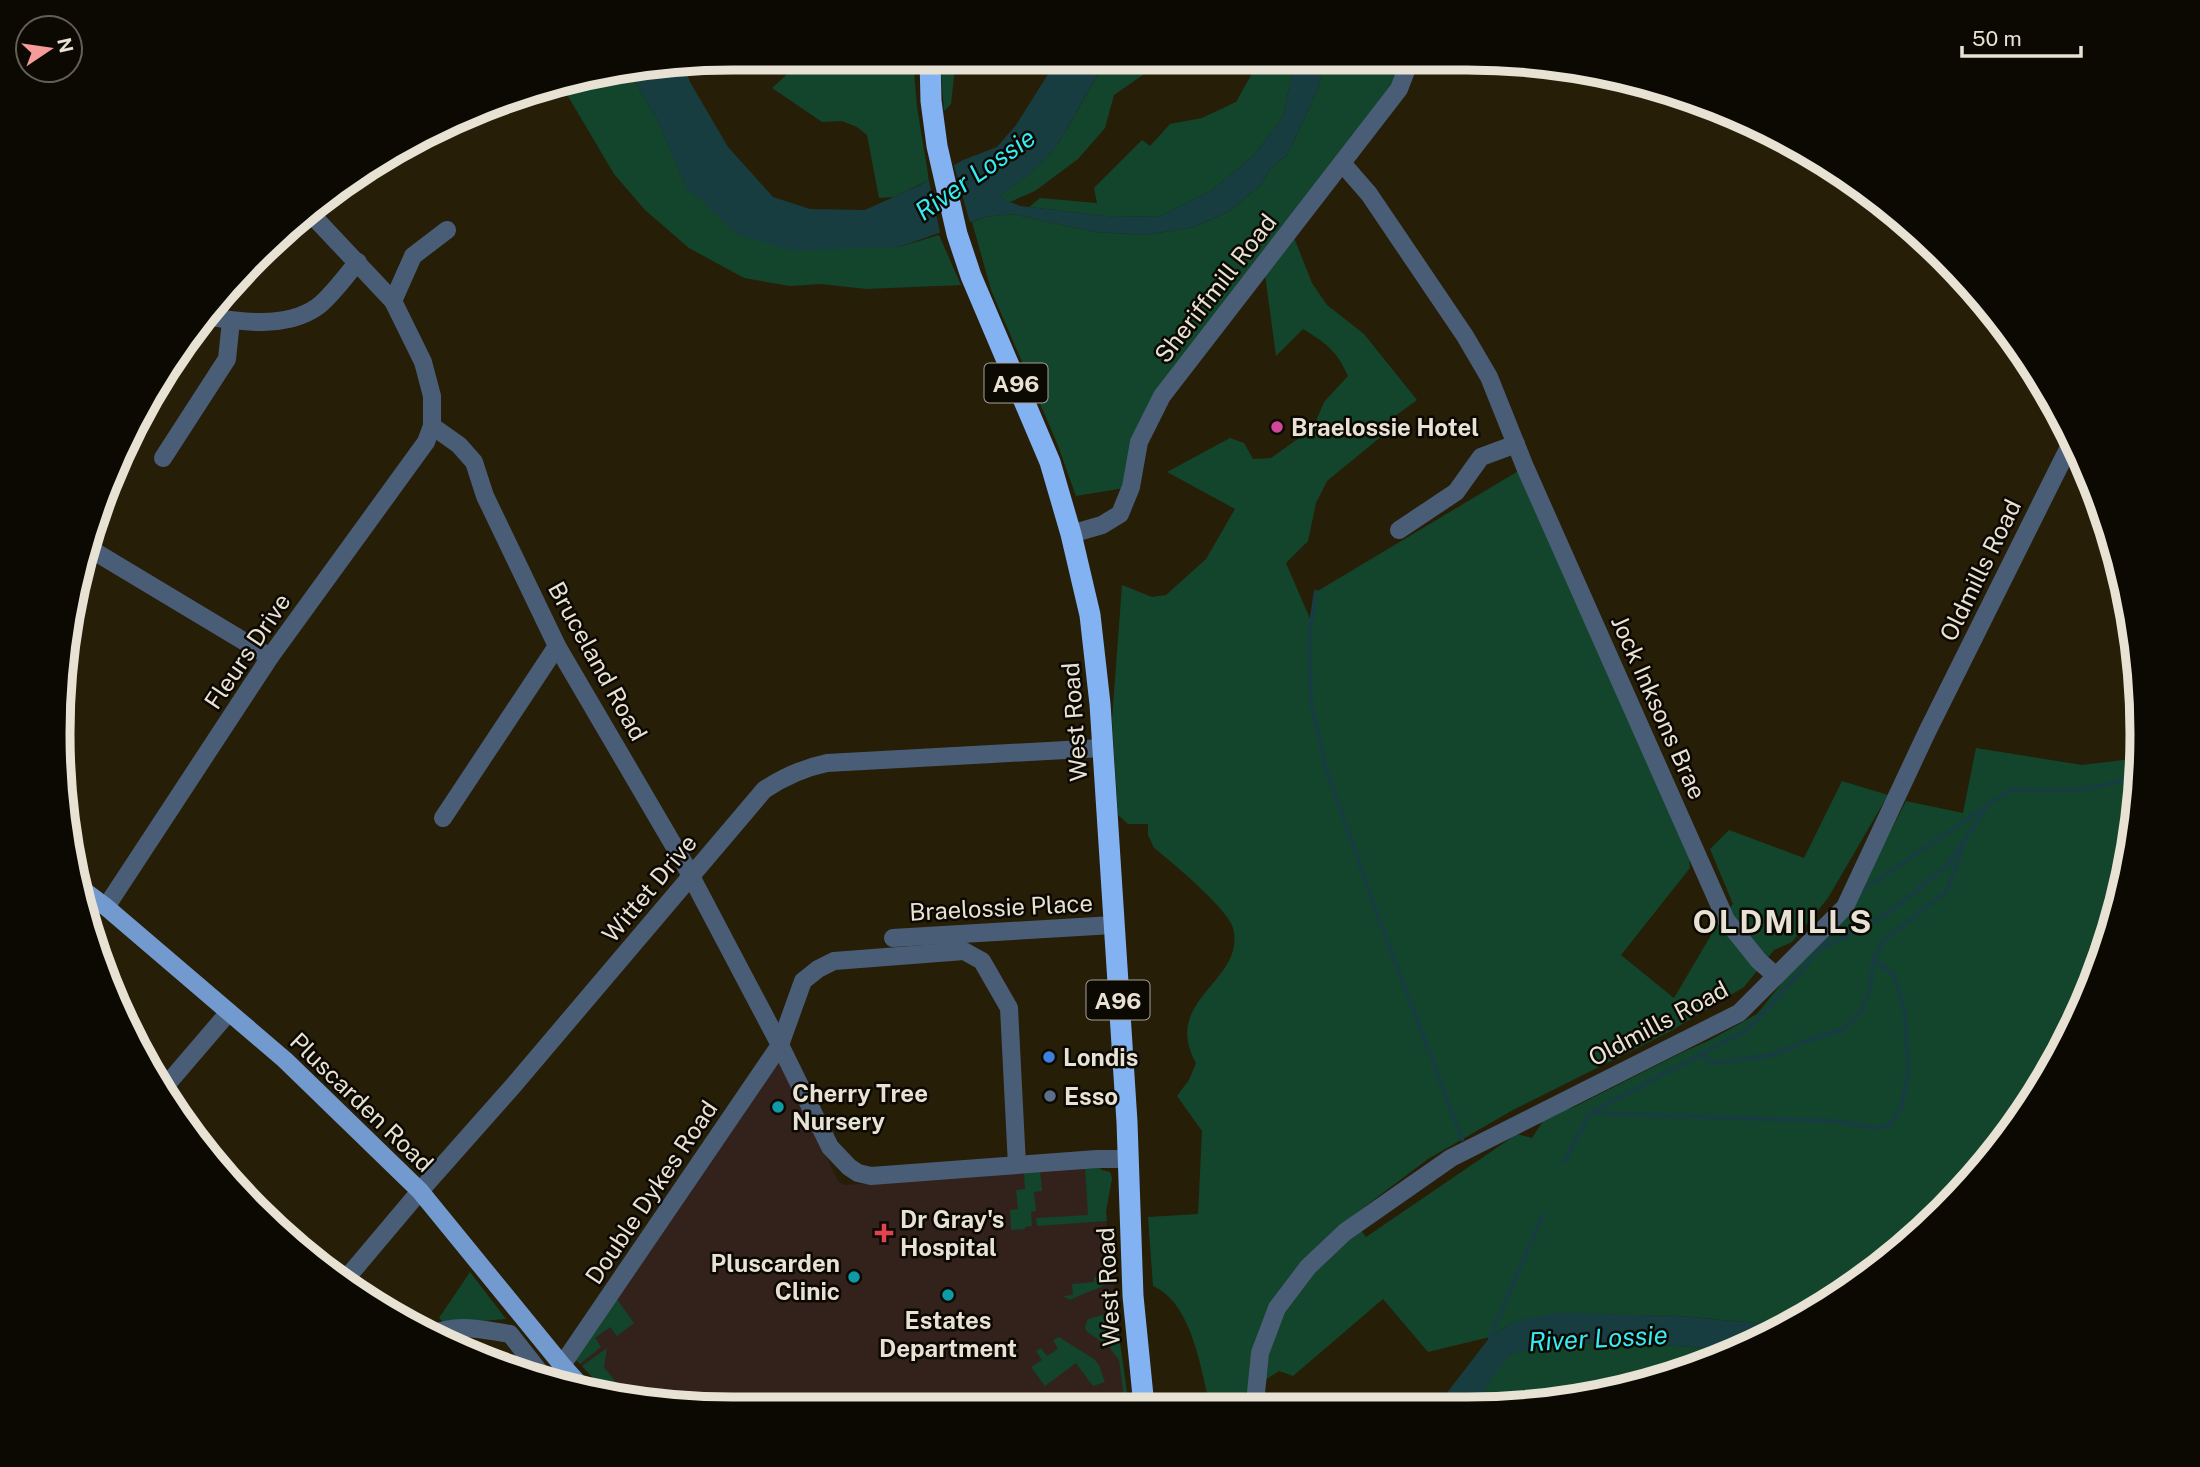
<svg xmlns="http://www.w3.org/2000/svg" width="2200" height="1467" font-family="'Public Sans',sans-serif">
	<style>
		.medical { fill: #33211c }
		.green { fill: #12452b }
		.water { fill: #183d40 }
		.pier { fill: #271e08 }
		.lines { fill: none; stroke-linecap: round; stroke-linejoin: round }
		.stream { stroke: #183d40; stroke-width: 4.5 }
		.minor { stroke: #4a5d76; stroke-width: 18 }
		.major { stroke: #739acf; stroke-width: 18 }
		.highway { stroke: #83b2f3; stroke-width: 21 }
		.hotel-dot { fill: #d1479c; stroke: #0c0802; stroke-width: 2.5 }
		.shop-dot { fill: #3f7fe0; stroke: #0c0802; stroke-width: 2.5 }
		.service-dot { fill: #5c6f8a; stroke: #0c0802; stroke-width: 2.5 }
		.culture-dot { fill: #0f9aa8; stroke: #0c0802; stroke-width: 2.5 }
		.health-dot { fill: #e0444e; stroke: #0c0802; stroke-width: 2.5 }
		.labels { text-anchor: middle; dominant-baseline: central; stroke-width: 5; stroke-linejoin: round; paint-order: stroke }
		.shield { fill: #0c0802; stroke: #a6a196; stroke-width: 2 }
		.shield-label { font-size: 23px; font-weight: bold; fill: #e8e2d5 }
		.street-label { font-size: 24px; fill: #e8e2d5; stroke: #0c0802 }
		.poi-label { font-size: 24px; font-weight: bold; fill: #e8e2d5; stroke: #0c0802; text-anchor: start }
		.water-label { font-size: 26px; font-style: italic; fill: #36ebf4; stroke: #0c0802 }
		.district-label { font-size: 32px; font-weight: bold; letter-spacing: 2px; fill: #e8e2d5; stroke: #0c0802 }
		.rim { fill: none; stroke: #e8e2d5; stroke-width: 9 }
	</style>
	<rect width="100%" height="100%" fill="#271e08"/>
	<polygon class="medical" points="780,1058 838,1181 844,1185 1100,1166 1101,1170 1110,1172 1112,1178 1106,1212 1108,1241 1113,1267 1117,1322 1129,1406 645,1403 606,1392 575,1359"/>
	<g class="green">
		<polygon points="805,58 913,59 917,107 929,180 894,197 879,198 867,135 857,127 842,121 822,122 772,88"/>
		<polygon points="940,59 956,59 951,104 944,111"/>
		<path d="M1110,60L1163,61L1114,95L1105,128L1078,159L1035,191L1010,202L999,197C1017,183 1039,168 1053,150C1075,122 1086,87 1110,60Z"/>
		<polygon points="1259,61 1294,62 1283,117 1254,155 1211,191 1161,216 1115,217 1029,207 1040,198 1097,203 1094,188 1142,140 1150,146 1170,124 1202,118 1236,102"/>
		<path d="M1324,62L1409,63L1291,230L1312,283L1327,305L1364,334L1417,400L1380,427L1382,436L1327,481L1316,503L1308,541L1286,563L1311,621L1316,592L1525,467L1687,832L1690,868L1621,955L1674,998L1720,920L1733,904L1710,849L1729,830L1804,858L1842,781L1888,795L1828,898L1792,942L1774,950L1744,987L1669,1032L1513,1110L1428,1159L1351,1217L1366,1237L1517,1134L1532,1138L1547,1115L1574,1107L1683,1052L1710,1040L1757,1014L1867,877L1906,801L1963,813L1976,748L2082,765L2139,758L2136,822L2106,951L2052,1072L1974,1179L1878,1270L1787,1326L1679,1316L1563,1314L1510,1324L1490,1337L1428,1352L1383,1299L1293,1376L1279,1371L1245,1393L1248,1406H1210C1201,1369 1192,1303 1153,1286L1148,1217L1198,1214L1202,1131L1177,1096L1189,1080L1196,1063C1160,999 1247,981 1233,928C1229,910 1171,861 1154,848L1148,835V824H1128L1118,815L1112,719L1122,585L1152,597L1166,595L1206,559L1235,509L1167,472L1230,438L1244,443L1253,459L1271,458L1313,428L1324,402L1348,376C1337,351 1326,343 1303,329L1276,356L1264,267L1162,396L1131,487L1076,496L1057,443L991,290L972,222L985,217L1012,214L1096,232L1145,235L1194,227L1228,212L1261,185L1271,168L1287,155L1318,89Z"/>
		<polygon points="631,75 658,121 687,189 700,199 899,247 939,235 961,285 866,289 821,284 790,286 744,278 689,248 645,210 614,174 562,86"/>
		<polygon points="1100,1166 1101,1170 1110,1172 1112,1178 1106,1212 1107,1221 1037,1226 1036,1218 1088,1215 1085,1167"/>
		<polygon points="1040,1170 1042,1191 1034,1192 1036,1211 1031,1212 1032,1226 1025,1227 1025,1229 1011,1230 1010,1210 1018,1209 1016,1190 1025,1189 1024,1172"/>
		<path d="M1108,1241C1119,1292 1109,1281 1070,1300L1063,1296L1073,1295L1072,1284L1094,1282V1277L1108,1275L1105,1242Z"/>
		<polygon points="470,1272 506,1319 445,1324 439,1318"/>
		<polygon points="616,1298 634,1323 617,1336 610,1327 595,1338 601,1347 580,1364 575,1359"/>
		<polygon points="1102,1315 1110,1316 1117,1322 1129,1406 1125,1406 1119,1360 1109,1347 1086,1331 1085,1327 1088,1319"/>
		<polygon points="1059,1337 1094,1359 1099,1365 1105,1382 1093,1386 1076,1363 1045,1386 1031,1367 1042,1360 1036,1351 1041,1348 1047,1356 1058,1349 1053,1340"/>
		<path d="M1618,1342L1737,1350L1641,1386L1510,1408H1475C1484,1391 1494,1369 1508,1357C1523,1344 1596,1343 1618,1342Z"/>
		<polygon points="607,1348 604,1367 626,1395 624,1396 606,1392 582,1366"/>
	</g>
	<g class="water">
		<path d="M1057,60H1110C1086,87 1075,121 1054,149C1039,168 1018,183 999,197L1020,206L1116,217L1161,216L1211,191L1254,155L1283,117L1294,62H1324L1318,89L1287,155L1271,168L1261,185L1228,212L1194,227L1145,235L1096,232L1012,214L985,217L899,247L793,251L736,234L700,199L687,190L658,121L631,75L684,66L690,82L728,147L773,197L810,209L865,210L920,185L963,160L997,147L1016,125Z"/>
		<polygon points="1560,1313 1679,1316 1787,1326 1765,1340 1737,1350 1618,1342 1550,1345 1510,1355 1492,1378 1475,1408 1436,1407 1490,1337 1510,1324 1526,1318"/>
	</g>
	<polygon class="pier" points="953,162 971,226 941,237 928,176"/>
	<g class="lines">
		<g class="stream">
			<polyline points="1316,592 1309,639 1311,702 1326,768 1376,911 1462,1139"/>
			<path d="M1861,891L2012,789C2054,792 2099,792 2138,774"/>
			<polyline points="1821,949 1887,914 1946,866 1985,810"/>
			<polyline points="1701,1054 1711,1063 1772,1055 1806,1041 1844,1029 1860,1013 1870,989 1874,958 1884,940 1947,891 1965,840"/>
			<polyline points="1590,1113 1832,1121 1877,1128 1889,1125 1901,1108 1908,1072 1905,1013 1895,977 1874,958"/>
			<polyline points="1564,1162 1590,1113 1749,1029 1819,951 1834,929"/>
			<polyline points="1490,1337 1543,1215"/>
		</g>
		<g class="minor">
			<polyline points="1342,163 1369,194 1465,336 1489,377 1525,467 1726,920 1759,961 1776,976"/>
			<polyline points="393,301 413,256 447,230"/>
			<path d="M204,316C239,322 286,329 317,307C331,297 346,275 358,262"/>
			<polyline points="432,426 459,445 474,462 485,496 557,646 684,863 780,1045 830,1147 849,1167 858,1173 871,1176 1097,1159 1129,1159"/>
			<polyline points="163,458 227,359 231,321"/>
			<polyline points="1399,530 1456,492 1481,457 1516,444"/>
			<polyline points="1071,534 1102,525 1120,514 1131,487 1139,442 1162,396 1399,89 1409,63"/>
			<polyline points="92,550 270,657"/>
			<polyline points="443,818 557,646"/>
			<polyline points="106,907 270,657 426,442 432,426 432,396 423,362 393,301 312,215"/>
			<polyline points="893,938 1113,925"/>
			<polyline points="163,1089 229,1012"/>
			<path d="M345,1280L420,1191L513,1086L764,790C785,776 803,768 827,763L1102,748"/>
			<path d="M428,1335C459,1323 478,1329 510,1334L539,1371"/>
			<polyline points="562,1365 780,1045 803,981 818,969 834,961 964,951 982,961 1009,1008 1017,1165"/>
			<polyline points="1257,1407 1256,1393 1260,1353 1277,1308 1308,1267 1345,1232 1451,1158 1739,1013 1845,907 1927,732 2074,437"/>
		</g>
		<polyline class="major" points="79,887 106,907 285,1060 420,1191 562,1365 579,1384"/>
		<polyline class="highway" points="930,59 931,101 937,146 957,234 971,276 1050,462 1071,534 1090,615 1100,704 1127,1122 1133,1296 1144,1406"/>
	</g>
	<circle class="hotel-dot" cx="1277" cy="427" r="7"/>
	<circle class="shop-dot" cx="1049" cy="1057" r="7"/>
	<circle class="service-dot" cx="1050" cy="1096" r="7"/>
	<g class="culture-dot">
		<circle cx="778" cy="1107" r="7"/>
		<circle cx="854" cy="1277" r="7"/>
		<circle cx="948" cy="1295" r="7"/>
	</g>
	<path class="health-dot" d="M880.5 1222.5h7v7h7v7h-7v7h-7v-7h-7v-7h7z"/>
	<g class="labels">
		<g class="shield">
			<rect x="984.5" y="363.5" width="63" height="39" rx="5"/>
			<rect x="1086.5" y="980.5" width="63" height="39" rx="5"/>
		</g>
		<g class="shield-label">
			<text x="1016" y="383">A96</text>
			<text x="1118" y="1000">A96</text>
		</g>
		<g class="street-label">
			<text transform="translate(1215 288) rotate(-52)">Sheriffmill Road</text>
			<text transform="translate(1980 570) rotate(-64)">Oldmills Road</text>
			<text transform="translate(247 651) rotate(-56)">Fleurs Drive</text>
			<text transform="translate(598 661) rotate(61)">Bruceland Road</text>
			<text transform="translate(1659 707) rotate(66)">Jock Inksons Brae</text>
			<text transform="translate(1074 722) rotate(-94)">West Road</text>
			<text transform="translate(649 888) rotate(-50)">Wittet Drive</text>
			<text transform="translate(1001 907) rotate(-3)">Braelossie Place</text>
			<text transform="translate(1658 1023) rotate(-28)">Oldmills Road</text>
			<text transform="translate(362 1102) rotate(44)">Pluscarden Road</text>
			<text transform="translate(651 1192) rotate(-56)">Double Dykes Road</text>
			<text transform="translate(1108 1287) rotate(-93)">West Road</text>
		</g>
		<g class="poi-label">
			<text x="1291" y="427">Braelossie Hotel</text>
			<text x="1063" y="1057">Londis</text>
			<text x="792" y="1093">Cherry Tree<tspan x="792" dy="28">Nursery</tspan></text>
			<text x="1064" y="1096">Esso</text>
			<text x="900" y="1219">Dr Gray's<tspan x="900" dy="28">Hospital</tspan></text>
			<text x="840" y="1263" text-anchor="end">Pluscarden<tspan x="840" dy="28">Clinic</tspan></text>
			<text x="948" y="1320" text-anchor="middle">Estates<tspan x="948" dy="28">Department</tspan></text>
		</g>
		<g class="water-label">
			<text transform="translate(975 174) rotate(-35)">River Lossie</text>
			<text transform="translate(1598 1338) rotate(-3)">River Lossie</text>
		</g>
		<g class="district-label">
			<text x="1783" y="921">OLDMILLS</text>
		</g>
	</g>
	<path d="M0 0H2200V1467H0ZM733 70H1467A663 663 0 0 1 2130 733V734A663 663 0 0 1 1467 1397H733A663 663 0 0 1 70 734V733A663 663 0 0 1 733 70Z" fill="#0c0802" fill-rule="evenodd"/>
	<path class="rim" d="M733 70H1467A663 663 0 0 1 2130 733V734A663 663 0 0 1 1467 1397H733A663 663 0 0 1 70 734V733A663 663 0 0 1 733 70Z"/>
	<g transform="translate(49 49) rotate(77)"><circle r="33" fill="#0c0802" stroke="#645f56" stroke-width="2"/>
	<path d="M0-5L12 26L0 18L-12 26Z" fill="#f59b9a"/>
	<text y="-10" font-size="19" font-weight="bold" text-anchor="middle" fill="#e8e2d5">N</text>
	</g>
	<path d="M1962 46v10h119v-10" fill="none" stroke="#e8e2d5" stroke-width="3.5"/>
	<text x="1972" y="46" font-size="21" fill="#e8e2d5" stroke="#0c0802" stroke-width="5" paint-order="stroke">50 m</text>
</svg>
